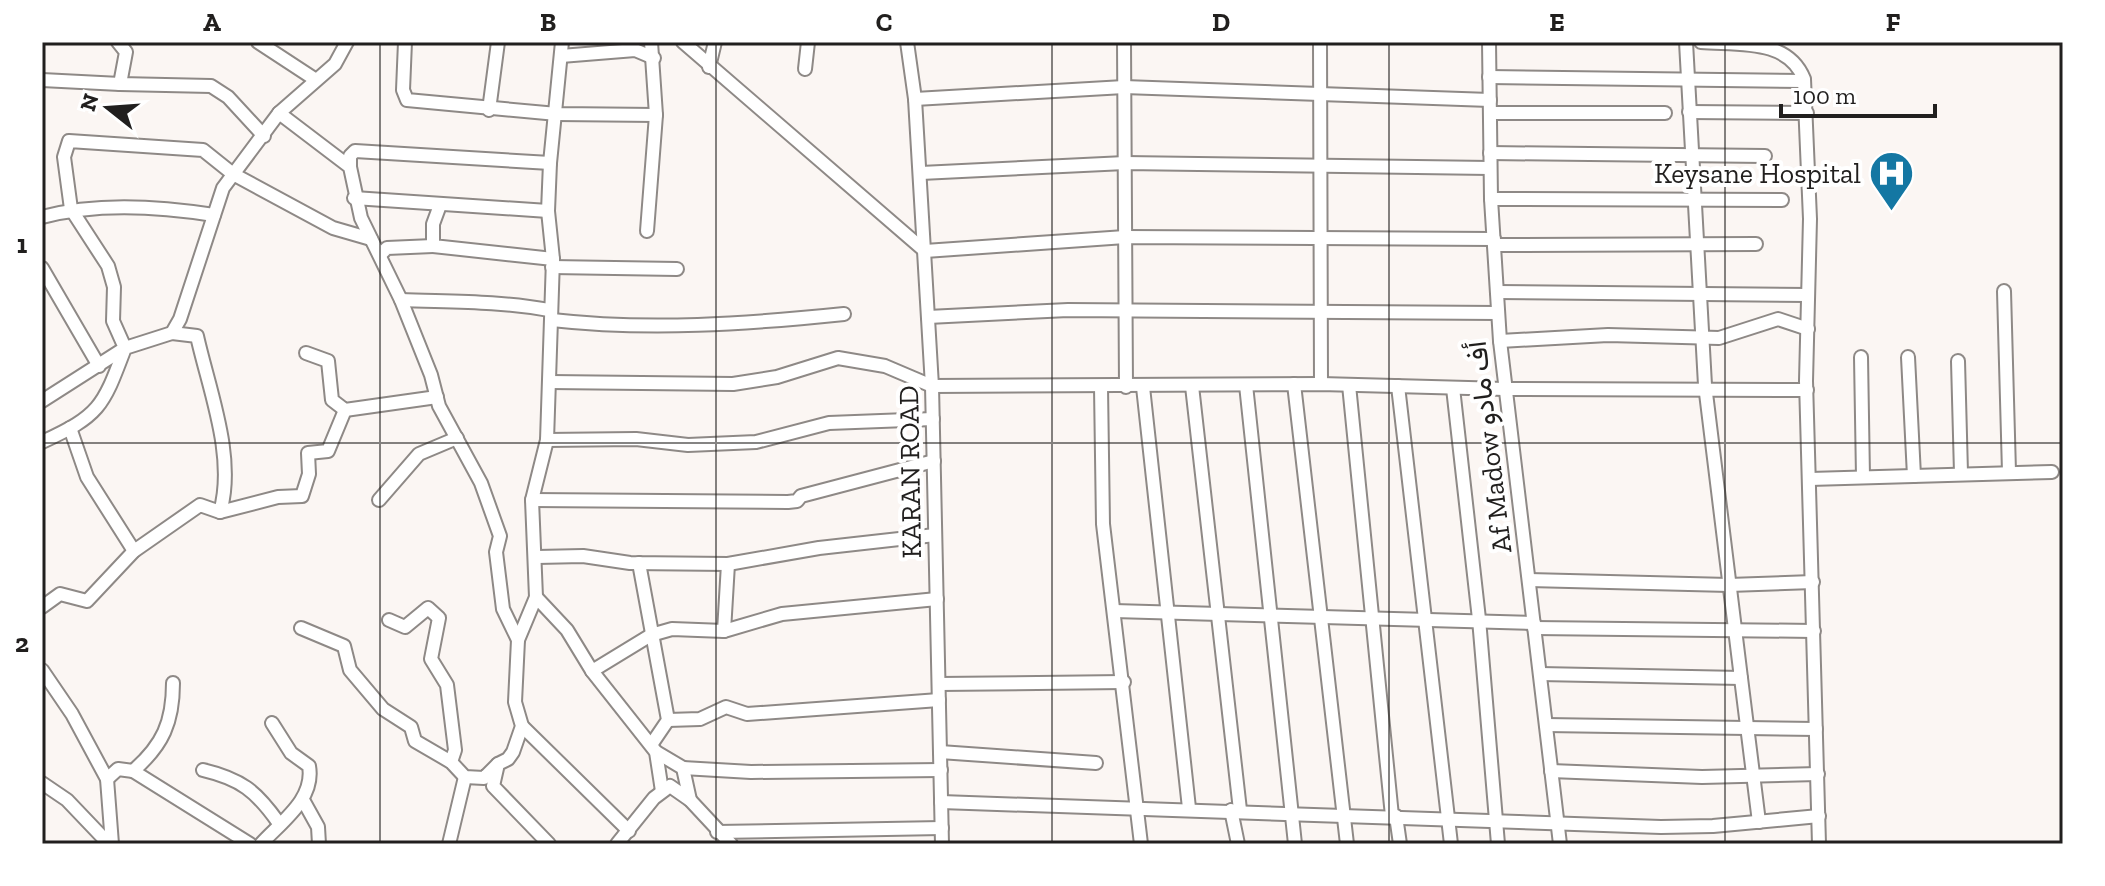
<svg xmlns="http://www.w3.org/2000/svg" width="2105" height="886" font-family="'Zilla Slab',Vazirmatn,serif">
	<style>
		.lines { fill: none; stroke-linecap: round; stroke-linejoin: round }
		.minor-casing { stroke: #8e8986; stroke-width: 16 }
		.minor { stroke: #fff; stroke-width: 12 }
		.grid { fill: none; stroke: #211f1e; stroke-width: 2; stroke-opacity: 0.55 }
		.labels { text-anchor: middle; dominant-baseline: central; stroke-width: 8; stroke-linejoin: round; paint-order: stroke }
		.poi-label { font-size: 28px; fill: #211f1e; stroke: #fff; text-anchor: end }
		.street-label { font-size: 28px; fill: #211f1e; stroke: #fff }
		.neatline { fill: none; stroke: #211f1e; stroke-width: 3 }
		.grid-label { font-size: 26px; text-anchor: middle; font-weight: bold; fill: #211f1e }
	</style>
	<rect width="100%" height="100%" fill="#fbf6f3"/>
	<g class="lines">
		<defs>
			<g id="minor">
				<polyline points="118,42 126,52 120,84 211,86 228,97 264,136"/>
				<polyline points="258,42 316,80"/>
				<polyline points="405,42 403,90 407,100 557,114 656,115"/>
				<polyline points="683,42 925,251 1125,237 1494,239"/>
				<polyline points="907,42 915,99 932,386 942,844"/>
				<polyline points="1124,42 1126,387"/>
				<polyline points="1320,42 1321,384"/>
				<polyline points="1489,42 1491,199 1500,341 1560,844"/>
				<path d="M1701,42C1738,45 1788,38 1804,79L1810,219L1806,381L1819,844"/>
				<polyline points="561,56 635,50 654,58"/>
				<polyline points="709,67 715,42"/>
				<polyline points="805,69 808,42"/>
				<polyline points="1489,77 1804,81"/>
				<polyline points="42,80 120,84"/>
				<polyline points="915,99 1124,87 1490,100"/>
				<polyline points="489,110 498,42"/>
				<polyline points="1689,112 1807,113"/>
				<polyline points="279,113 350,167 361,218 401,300 431,375 439,406 481,483 500,536 496,552 503,609 518,640"/>
				<polyline points="1490,113 1665,113"/>
				<polyline points="1490,153 1765,156"/>
				<polyline points="350,167 350,156 355,151 550,163"/>
				<polyline points="921,173 1125,163 1490,168"/>
				<polyline points="354,198 548,211"/>
				<polyline points="1491,199 1782,200"/>
				<polyline points="440,205 433,224 433,246 553,259"/>
				<path d="M42,217C97,202 158,206 214,215"/>
				<polyline points="647,231 656,115 651,42"/>
				<polyline points="1494,245 1756,244"/>
				<polyline points="380,255 387,248 433,246"/>
				<polyline points="552,267 677,269"/>
				<polyline points="42,268 99,366"/>
				<polyline points="2004,291 2009,472"/>
				<polyline points="1497,292 1808,295"/>
				<path d="M401,300C452,302 499,301 549,310"/>
				<polyline points="928,317 1068,310 1498,313"/>
				<path d="M552,320C649,331 747,324 844,314"/>
				<path d="M172,333L197,336C209,390 236,457 220,512"/>
				<polyline points="1500,341 1608,335 1719,338 1778,319 1808,329"/>
				<polyline points="306,353 328,361 332,400 345,410 437,397"/>
				<polyline points="1861,357 1863,477"/>
				<polyline points="1908,357 1914,476"/>
				<polyline points="1958,361 1961,473"/>
				<polyline points="550,382 733,384 777,377 838,358 885,366 932,386 1321,384 1505,389 1807,390"/>
				<polyline points="1294,384 1347,844"/>
				<polyline points="1246,385 1295,844"/>
				<polyline points="1349,385 1392,816"/>
				<polyline points="1192,386 1240,810"/>
				<polyline points="1398,386 1451,844"/>
				<polyline points="1101,387 1103,524 1141,844"/>
				<polyline points="1143,387 1189,808"/>
				<polyline points="1453,388 1479,619 1498,844"/>
				<polyline points="42,401 125,348 113,321 114,287 108,266 71,209 64,157 69,141 203,150 233,174 333,228 371,239"/>
				<polyline points="70,428 87,477 134,551"/>
				<polyline points="547,440 636,439 688,445 756,442 829,423 933,419"/>
				<path d="M42,442C101,415 103,406 125,348L172,333L180,319L223,188L279,113L335,64L347,42"/>
				<polyline points="1810,479 2052,472"/>
				<polyline points="379,500 419,454 457,438"/>
				<polyline points="532,500 788,502 797,501 801,496 934,461"/>
				<polyline points="537,557 583,556 630,563 728,564 819,548 935,535"/>
				<polyline points="639,563 668,720 651,745"/>
				<polyline points="1529,580 1729,585 1813,582"/>
				<polyline points="536,597 567,630 592,671 656,752 662,791"/>
				<polyline points="42,607 60,594 87,601 134,551 200,505 220,512 278,497 302,496 309,474 308,453 328,451 345,410"/>
				<polyline points="1114,611 1534,623"/>
				<polyline points="389,620 405,627 428,608 439,618 431,659 447,685 455,750 451,762"/>
				<polyline points="301,628 344,646 350,670 383,709 411,727 415,741 451,762 465,777 484,778 498,764"/>
				<polyline points="1534,628 1814,631"/>
				<polyline points="724,631 728,564"/>
				<polyline points="42,670 72,714 107,779 112,844"/>
				<polyline points="592,671 651,635 672,629 724,631 782,614 937,599"/>
				<polyline points="1540,674 1741,678 1705,385 1686,42"/>
				<polyline points="1741,678 1759,822"/>
				<polyline points="939,684 1124,682"/>
				<polyline points="668,720 700,719 726,707 747,714 939,700"/>
				<polyline points="1546,725 1816,729"/>
				<polyline points="522,726 629,831"/>
				<polyline points="656,752 683,768 690,800"/>
				<polyline points="940,752 1096,763"/>
				<polyline points="683,768 751,772 941,770"/>
				<path d="M203,770C241,779 256,791 278,822"/>
				<polyline points="133,771 250,844"/>
				<polyline points="1551,771 1702,777 1818,774"/>
				<path d="M107,779L118,769L133,771C163,745 173,722 173,683"/>
				<polyline points="42,783 67,800 109,844"/>
				<polyline points="303,800 318,827 319,844"/>
				<polyline points="941,802 1661,827 1713,826 1819,816"/>
				<polyline points="1231,810 1238,844"/>
				<polyline points="1396,816 1400,844"/>
				<polyline points="717,832 942,828"/>
				<path d="M261,844C282,821 315,799 309,766L291,753L272,723"/>
				<polyline points="449,844 465,777"/>
				<polyline points="549,844 493,786 498,764 508,759 513,752 522,726 515,702 518,640 536,597 532,500 547,440 553,259 548,211 550,163 562,42"/>
				<polyline points="617,844 654,798 670,786 690,800 731,844"/>
			</g>
		</defs>
		<use href="#minor" class="minor-casing"/>
		<use href="#minor" class="minor"/>
	</g>
	<path class="grid" d="M380,42V844M716,42V844M1052,42V844M1389,42V844M1725,42V844M42,443H2063"/>
	<defs>
		<symbol id="hospital-pin" viewBox="-11 -11 22 30"><path d="M0 17L-7.5 6A9.5 9.5 0 1 1 7.5 6Z" fill="#1477a3" stroke="#fff"/><path d="M-5-5h3v3.5h4V-5h3V5h-3V1.5h-4V5h-3Z" fill="#fff"/></symbol>
	</defs>
	<g fill-rule="evenodd">
		<use href="#hospital-pin" x="1866" y="148" width="51" height="69"/>
	</g>
	<g class="labels">
		<g class="poi-label">
			<text x="1861" y="173">Keysane Hospital</text>
		</g>
		<g class="street-label">
			<text transform="translate(1489 447) rotate(-97)">Af Madow أف مادو</text>
			<text transform="translate(910 472) rotate(-91)">KARAN ROAD</text>
		</g>
	</g>
	<rect width="2105" height="886" fill="none" stroke="#ffffff" stroke-width="88"/>
	<g transform="translate(108 108) rotate(287)" stroke="#ffffff" stroke-width="6" paint-order="stroke">
	<path d="M0-6L14 30L0 20L-14 30Z" fill="#211f1e"/>
	<text y="-12" font-size="22" font-weight="bold" text-anchor="middle" fill="#211f1e">N</text>
	</g>
	<path d="M1781 104v12h154v-12" fill="none" stroke="#211f1e" stroke-width="4"/>
	<text x="1793" y="104" font-size="24" fill="#211f1e" stroke="#ffffff" stroke-width="6" paint-order="stroke">100 m</text>
	<rect x="44" y="44" width="2017" height="798" class="neatline"/>
	<g class="grid-label">
		<text x="212" y="31">A</text>
		<text x="548" y="31">B</text>
		<text x="884" y="31">C</text>
		<text x="1221" y="31">D</text>
		<text x="1557" y="31">E</text>
		<text x="1893" y="31">F</text>
		<text x="22" y="253">1</text>
		<text x="22" y="652">2</text>
	</g>
</svg>
